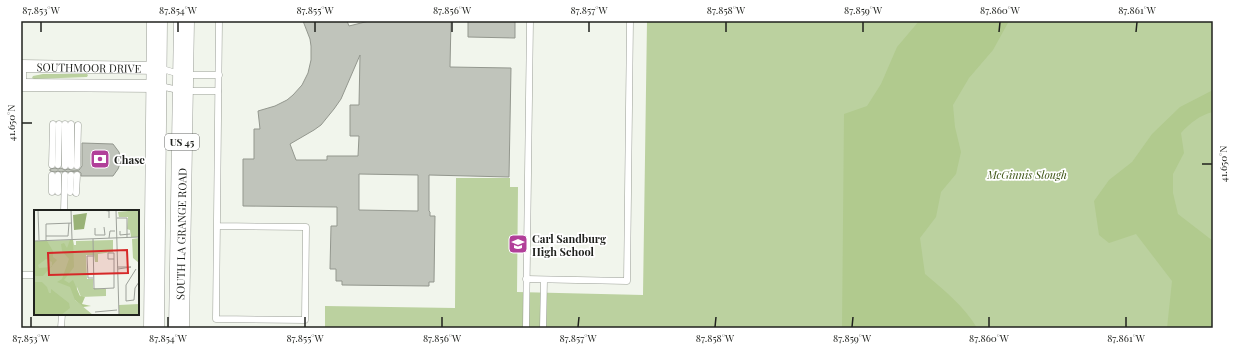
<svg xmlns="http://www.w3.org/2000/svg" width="1234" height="349" font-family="'Playfair Display',serif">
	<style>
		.green { fill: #bbd19f }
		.forest { fill: #b1ca8e }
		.building { fill: #c0c4bb; stroke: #93978e; fill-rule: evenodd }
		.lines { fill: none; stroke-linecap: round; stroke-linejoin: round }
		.service-casing { stroke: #9a9e96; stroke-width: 7 }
		.minor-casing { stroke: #9a9e96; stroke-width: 13 }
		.trunk-casing { stroke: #9a9e96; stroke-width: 21 }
		.service { stroke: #fff; stroke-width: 6 }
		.minor { stroke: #fff; stroke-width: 12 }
		.trunk { stroke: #fff; stroke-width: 20 }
		.ticks { fill: none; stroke: #20221e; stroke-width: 1.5 }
		.labels { text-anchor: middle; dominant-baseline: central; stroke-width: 3.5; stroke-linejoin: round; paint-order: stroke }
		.shield { fill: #fff; stroke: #636462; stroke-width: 1 }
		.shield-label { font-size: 10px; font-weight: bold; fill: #20221e }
		.street-label { font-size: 11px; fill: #20221e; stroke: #fff }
		.poi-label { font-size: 11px; font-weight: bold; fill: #20221e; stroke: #fff; text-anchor: start }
		.park-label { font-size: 11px; font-style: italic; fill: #3d5414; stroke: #fff }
		.inset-road { fill: none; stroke: #9da19a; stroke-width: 1 }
		.view { fill: #d62828; fill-opacity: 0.15; stroke: #d62828; stroke-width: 2 }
		.inset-edge { fill: none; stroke: #20221e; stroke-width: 2 }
		.neatline { fill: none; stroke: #20221e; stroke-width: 1.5 }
		.ticks-label { font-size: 10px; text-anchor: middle; fill: #20221e }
	</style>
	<rect width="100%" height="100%" fill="#f1f5ec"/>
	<g class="green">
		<polygon points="647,21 1213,21 1213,328 325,328 325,306 455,308 456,178 510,178 510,187 518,187 517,292 643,295"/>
		<polygon points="43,74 87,74 88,75 87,77 34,79 32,78 33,76"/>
	</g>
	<g class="forest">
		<path d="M919,21H1009L993,50L969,78L953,105L955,127L961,152L956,174L941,192L936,217L920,238L925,274C945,291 964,306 977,328H842L844,114L867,106L881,84L897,47Z"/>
		<path d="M1213,90V112C1200,115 1190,123 1181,133L1184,153L1173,174V193L1178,214L1213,241V328H1167L1172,281L1136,234L1109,243L1099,235L1094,201L1109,180L1132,162L1152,134L1180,107Z"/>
	</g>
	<g class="building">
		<path d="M303,21H347L349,26L369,21H451L450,67L511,68L509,177L429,175V211L430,212V216H435L434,282H429V286L342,285V281H336V269H330L331,226H337V207L243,206V159H254V129H260L258,111L275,106L287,100L293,95L302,85L308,73L311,60V46L310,39ZM360,55L359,105H350V136H359L358,156H327V160H296L290,144L314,130L321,125L334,109L341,99ZM359,174L418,175V211L359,210Z"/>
		<polygon points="468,21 515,21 515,38 468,37"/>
		<polygon points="82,143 113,144 119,152 121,161 118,169 113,176 81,176 81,173 78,171 68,172 65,171 61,172 58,171 55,172 50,171 50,169 55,168 58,169 61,168 65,170 68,169 71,170 79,170 82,166"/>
	</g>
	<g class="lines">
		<defs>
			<g id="service">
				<polyline points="159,68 183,75 219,75"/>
				<polyline points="23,85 23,66"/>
				<polyline points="160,86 183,91 218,91"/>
				<polyline points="52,165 53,124"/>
				<polyline points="58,165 59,124"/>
				<polyline points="65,166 65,124"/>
				<polyline points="71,166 71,124"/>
				<polyline points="77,166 78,125"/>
				<polyline points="52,192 52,175"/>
				<polyline points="58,192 58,175"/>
				<polyline points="70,192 71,175"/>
				<polyline points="76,193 77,175"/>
				<polyline points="64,211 65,175"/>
				<polyline points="217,226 306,227 305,320 216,319 219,21"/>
				<polyline points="21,275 35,275"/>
				<polyline points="526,279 627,281 630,21"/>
				<polyline points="61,328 62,314"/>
				<polyline points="526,328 530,21"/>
				<polyline points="543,328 544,280"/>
			</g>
			<g id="minor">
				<path id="s1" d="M21,66L157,68"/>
				<polyline points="21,85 156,86"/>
			</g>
			<g id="trunk">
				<polyline points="154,328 157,21"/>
				<path id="s2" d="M179,328L184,21"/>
			</g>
		</defs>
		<use href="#service" class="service-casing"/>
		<use href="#minor" class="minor-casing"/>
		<use href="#trunk" class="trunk-casing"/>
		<use href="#service" class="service"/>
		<use href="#minor" class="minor"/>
		<use href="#trunk" class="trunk"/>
	</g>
	<path class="ticks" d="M41,32V22M178,32V22M315,32V22M452,32V22M589,32V22M726,32V22M863,32V22M999,32L1000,22M1136,32L1137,22M22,123H32M1202,164H1212M31,327V317M168,327V317M305,327V317M442,327V317M578,327L579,317M715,327L716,317M852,327L853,317M989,327V317M1126,327V317"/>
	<defs>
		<symbol id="bank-square" viewBox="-11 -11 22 22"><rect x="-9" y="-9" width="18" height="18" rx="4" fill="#b13f99" stroke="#fff"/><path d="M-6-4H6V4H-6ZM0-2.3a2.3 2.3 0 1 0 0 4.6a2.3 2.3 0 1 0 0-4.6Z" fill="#fff"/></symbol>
		<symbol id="school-square" viewBox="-11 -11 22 22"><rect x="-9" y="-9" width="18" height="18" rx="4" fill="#b13f99" stroke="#fff"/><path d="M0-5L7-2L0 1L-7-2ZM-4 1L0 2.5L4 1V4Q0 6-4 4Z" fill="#fff"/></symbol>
	</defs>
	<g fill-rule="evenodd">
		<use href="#bank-square" x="89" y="148" width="22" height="22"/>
		<use href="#school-square" x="507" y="233" width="22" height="22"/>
	</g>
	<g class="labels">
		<rect class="shield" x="165" y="134" width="34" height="16" rx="3"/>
		<g class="shield-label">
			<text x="182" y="142">US 45</text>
		</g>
		<g class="street-label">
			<text stroke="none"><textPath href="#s1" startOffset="68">SOUTHMOOR DRIVE</textPath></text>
			<text stroke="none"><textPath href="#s2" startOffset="94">SOUTH LA GRANGE ROAD</textPath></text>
		</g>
		<g class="poi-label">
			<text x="114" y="159">Chase</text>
			<text x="532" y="238">Carl Sandburg<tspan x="532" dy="13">High School</tspan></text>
		</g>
		<g class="park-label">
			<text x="1027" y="174">McGinnis Slough</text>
		</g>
	</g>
	<g transform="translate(34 210)">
		<rect width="105" height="105" fill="#f1f5ec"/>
		<path d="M105,0V27H97L96,20L93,19L94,7H85L84,2ZM105,28V53L99,48L98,29ZM39,30L40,35H42V31L79,30V42L64,44V52H61L60,45H52L53,69H59V78L72,79V86L47,87L43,77L41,90L59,105H0V31ZM105,94V105H85V95Z" fill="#bbd19f"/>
		<path d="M36,30H39L40,57L30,70L35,73L39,70L46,86L51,87L48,94L57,96L49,97L41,90L36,77L23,72L28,69L35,49L28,41L27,34L30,33L33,38ZM0,31H13L19,41V47L23,50L9,66H0ZM12,49L18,52V57L5,58L4,55ZM0,72H8L13,77L15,83H17V79L35,93L36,98L27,105H0Z" fill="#b1ca8e" fill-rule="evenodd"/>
		<path d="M53,3L50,19L40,20L39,5Z" fill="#99b277"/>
		<path class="inset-road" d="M4,0L5,30M37,0L38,29M68,0L75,1V8M82,0L85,105M83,8H93V28M61,18V25H71L70,17M86,21V25L96,24M12,26H34L35,13M75,28L76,21H81M59,29L60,79L80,78V43H74V49H80M12,30V14L38,13M0,31L105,27M83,57H97L84,59M102,59L92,75V91L100,90L101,78L105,72M59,68H54L53,46H60M61,102L83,100"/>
		<path class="view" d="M93,40L94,63L15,65L14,43Z"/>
		<rect width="105" height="105" class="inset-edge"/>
	</g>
	<rect width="1234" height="349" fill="none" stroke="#ffffff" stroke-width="44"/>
	<rect x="22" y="22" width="1190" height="305" class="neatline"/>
	<g class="ticks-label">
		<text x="41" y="14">87.853°W</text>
		<text x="178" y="14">87.854°W</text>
		<text x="315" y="14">87.855°W</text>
		<text x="452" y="14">87.856°W</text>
		<text x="589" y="14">87.857°W</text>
		<text x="726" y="14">87.858°W</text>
		<text x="863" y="14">87.859°W</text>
		<text x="1000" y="14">87.860°W</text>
		<text x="1137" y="14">87.861°W</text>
		<text transform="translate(11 123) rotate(-90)" y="4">41.650°N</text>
		<text transform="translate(1223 164) rotate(-90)" y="4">41.650°N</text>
		<text x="31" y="342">87.853°W</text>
		<text x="168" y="342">87.854°W</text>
		<text x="305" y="342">87.855°W</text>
		<text x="442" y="342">87.856°W</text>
		<text x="578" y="342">87.857°W</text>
		<text x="715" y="342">87.858°W</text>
		<text x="852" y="342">87.859°W</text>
		<text x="989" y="342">87.860°W</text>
		<text x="1126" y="342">87.861°W</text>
	</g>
</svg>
